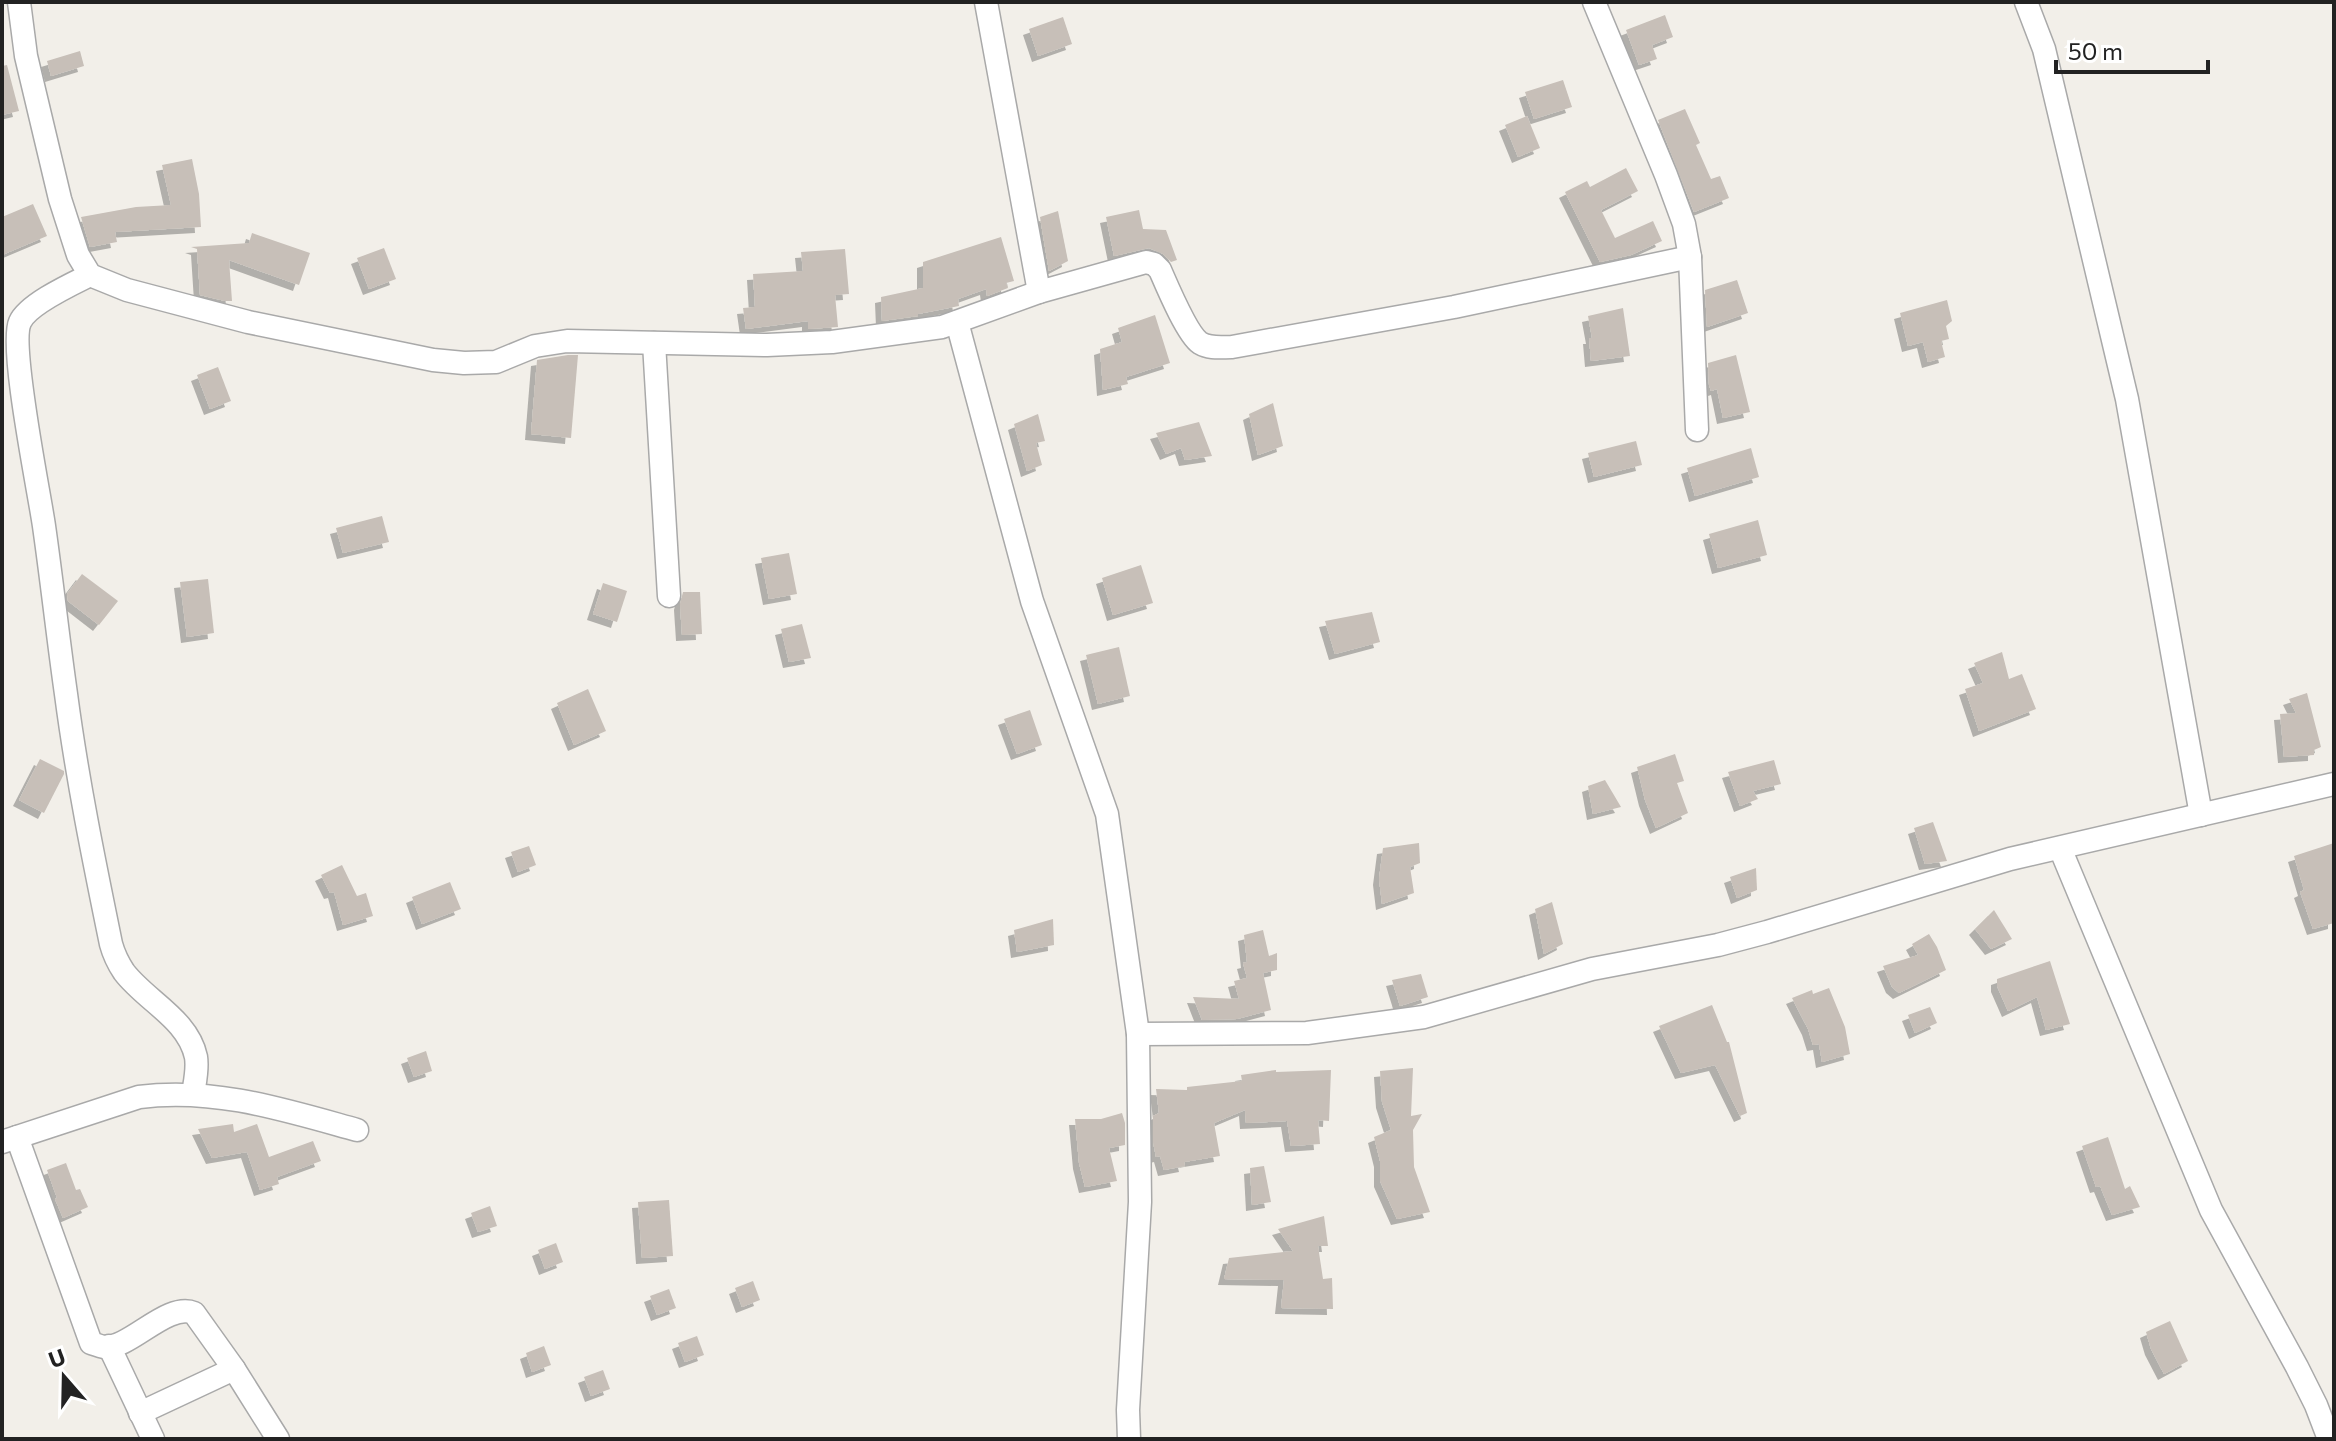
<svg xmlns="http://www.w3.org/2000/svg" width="2336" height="1441" font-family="Commissioner,sans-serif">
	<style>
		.building { fill: #c7bfb8; filter: url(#shadow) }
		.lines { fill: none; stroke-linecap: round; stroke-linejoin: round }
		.minor-casing { stroke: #a9a9a9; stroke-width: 25 }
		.minor { stroke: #fff; stroke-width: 22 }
	</style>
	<defs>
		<filter id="shadow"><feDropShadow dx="-6" dy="6" stdDeviation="0" flood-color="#0004"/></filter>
	</defs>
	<rect width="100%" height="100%" fill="#f2efe9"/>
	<g class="building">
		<polygon points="1665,15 1673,37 1652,45 1657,59 1639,65 1626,30"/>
		<polygon points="1063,17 1072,44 1038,56 1029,29"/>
		<polygon points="80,51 84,66 51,76 47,61"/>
		<polygon points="7,65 19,111 2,115 2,66"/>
		<polygon points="1563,80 1572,107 1534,119 1525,92"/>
		<polygon points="1685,109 1700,143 1696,145 1711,179 1720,176 1729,198 1694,212 1658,120"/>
		<polygon points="1527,116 1540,148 1518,157 1505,125"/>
		<polygon points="192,159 199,194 201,227 115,232 117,242 90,247 81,217 136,207 171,205 162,165"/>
		<polygon points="1626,168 1638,191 1601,210 1615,238 1653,221 1662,241 1631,255 1600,262 1565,192 1587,181 1590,187"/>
		<polygon points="33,204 47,236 2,255 2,217"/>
		<polygon points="1139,210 1143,229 1166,230 1177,260 1171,262 1163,254 1149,248 1114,256 1106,217"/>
		<polygon points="1058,211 1068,261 1049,271 1040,217"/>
		<polygon points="252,233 310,253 299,285 229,260 232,301 225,301 200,295 197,249 191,247 249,243"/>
		<polygon points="1001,237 1014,281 1006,283 1008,288 987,296 986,289 958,299 959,306 918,314 918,316 882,321 881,297 923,288 923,262"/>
		<polygon points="384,248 396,279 369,289 357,258"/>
		<polygon points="845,249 849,294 835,295 838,327 808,329 808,321 746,329 743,308 755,307 753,274 803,271 801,252"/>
		<polygon points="1737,280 1748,313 1707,327 1705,290"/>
		<polygon points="1947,300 1952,321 1946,326 1949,339 1941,341 1945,357 1928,362 1923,342 1908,346 1900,313"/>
		<polygon points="1623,308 1630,356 1591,361 1589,338 1592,338 1588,316"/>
		<polygon points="1155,315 1170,363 1126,377 1128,384 1103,390 1100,349 1122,342 1118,328"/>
		<polygon points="568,355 578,355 571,438 531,434 537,360"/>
		<polygon points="1736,355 1750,412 1723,418 1717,389 1711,391 1709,385 1708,363"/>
		<polygon points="218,367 231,401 210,409 197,375"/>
		<polygon points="1273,403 1283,446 1258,455 1249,414"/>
		<polygon points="1038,414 1045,441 1036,443 1042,465 1027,471 1014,424"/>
		<polygon points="1199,422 1212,456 1185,460 1181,448 1166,454 1156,433"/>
		<polygon points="1636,441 1642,465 1594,477 1588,453"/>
		<polygon points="1751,448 1759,477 1695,496 1687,468"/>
		<polygon points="382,516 389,542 343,553 336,528"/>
		<polygon points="1758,520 1767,555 1718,568 1709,534"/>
		<polygon points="789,553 797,594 769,599 761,558"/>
		<polygon points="1141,565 1153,603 1113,615 1102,578"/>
		<polygon points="82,574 118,601 99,625 68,601 67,594"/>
		<polygon points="208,579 214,633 187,637 180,582"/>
		<polygon points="603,583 627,591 617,622 593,614"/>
		<polygon points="683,592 700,592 702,634 682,635 680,604"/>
		<polygon points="1372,612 1380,642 1335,654 1325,621"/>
		<polygon points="802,624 811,658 789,662 781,629"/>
		<polygon points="1119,647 1130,696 1098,704 1086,655"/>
		<polygon points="2002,652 2009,679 2022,674 2036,709 1979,731 1965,689 1983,683 1974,663"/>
		<polygon points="588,689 606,731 574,745 557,703"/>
		<polygon points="2307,693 2321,747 2314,750 2314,755 2284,757 2280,714 2296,713 2289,699"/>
		<polygon points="1030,710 1042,745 1017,754 1004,719"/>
		<polygon points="1675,754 1684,781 1677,783 1688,813 1656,828 1645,800 1637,767"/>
		<polygon points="40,759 64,771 64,774 44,813 19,800"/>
		<polygon points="1774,760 1781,784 1753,791 1758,799 1740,806 1728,772"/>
		<polygon points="1605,780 1621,807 1593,814 1588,786"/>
		<polygon points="1933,822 1947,861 1925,864 1914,828"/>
		<polygon points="1419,843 1420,863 1410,867 1414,893 1382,904 1379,879 1383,848"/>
		<polygon points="2334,843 2334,923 2313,929 2300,892 2304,890 2294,856"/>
		<polygon points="529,846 536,865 518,872 511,852"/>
		<polygon points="342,865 357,896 366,893 373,916 343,925 334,892 330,893 321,875"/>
		<polygon points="1756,868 1757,890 1737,898 1730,877"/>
		<polygon points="450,882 461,909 422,924 412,897"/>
		<polygon points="1552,902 1563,944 1544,954 1535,909"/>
		<polygon points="1994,910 2012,939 1991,949 1975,929"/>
		<polygon points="1053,919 1054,945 1017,952 1014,930"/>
		<polygon points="1263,930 1269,956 1277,953 1277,970 1263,973 1271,1010 1237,1019 1202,1020 1193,997 1239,999 1234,981 1247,978 1243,963 1247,962 1244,935"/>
		<polygon points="1929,934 1937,947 1946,970 1899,993 1892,987 1883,966 1918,955 1912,944"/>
		<polygon points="2050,961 2070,1024 2046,1030 2037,997 2008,1011 1997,986 1997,979"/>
		<polygon points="1421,974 1428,997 1400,1006 1392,980"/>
		<polygon points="1829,988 1845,1027 1850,1054 1822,1062 1819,1044 1813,1045 1808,1029 1792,998 1812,990 1813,994"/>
		<polygon points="1712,1005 1727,1042 1729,1042 1747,1113 1740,1116 1715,1065 1681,1073 1659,1026"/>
		<polygon points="1930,1007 1937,1023 1915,1033 1908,1015"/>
		<polygon points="426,1051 432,1071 414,1077 407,1058"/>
		<polygon points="1413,1068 1411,1116 1422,1114 1413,1130 1414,1167 1430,1212 1397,1219 1380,1181 1380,1161 1374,1137 1391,1130 1382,1102 1380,1071"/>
		<polygon points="1276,1070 1276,1072 1331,1070 1329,1121 1318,1120 1320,1144 1291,1146 1287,1121 1246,1123 1245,1110 1214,1123 1220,1156 1184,1162 1185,1166 1164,1170 1160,1156 1156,1157 1153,1142 1153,1116 1159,1113 1156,1089 1187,1090 1187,1087 1242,1081 1241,1075"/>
		<polygon points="1122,1113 1125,1123 1125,1145 1109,1148 1117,1181 1085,1187 1079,1163 1075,1119 1101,1119"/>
		<polygon points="233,1124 234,1132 257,1124 269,1157 313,1141 321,1161 277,1177 279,1184 260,1190 247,1152 212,1158 198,1129"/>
		<polygon points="2108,1137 2125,1189 2130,1186 2140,1207 2112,1215 2100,1186 2096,1187 2082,1146"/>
		<polygon points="66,1163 76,1190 80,1189 88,1207 63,1218 55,1199 57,1198 47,1170"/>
		<polygon points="1264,1166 1271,1202 1252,1205 1250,1168"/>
		<polygon points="669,1200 673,1256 642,1258 638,1202"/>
		<polygon points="490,1206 497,1226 478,1232 471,1213"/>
		<polygon points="1324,1216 1328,1246 1318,1246 1323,1279 1332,1278 1333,1309 1281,1308 1284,1280 1224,1279 1229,1258 1293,1251 1278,1229"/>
		<polygon points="556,1243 563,1262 545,1269 538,1250"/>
		<polygon points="753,1281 760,1300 742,1307 735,1288"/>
		<polygon points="669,1289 676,1308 657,1315 650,1296"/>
		<polygon points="2170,1321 2188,1361 2164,1374 2151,1349 2146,1332"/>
		<polygon points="697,1336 704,1355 685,1362 678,1343"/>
		<polygon points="544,1346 551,1365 532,1372 526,1353"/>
		<polygon points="603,1370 610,1389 591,1396 584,1377"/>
	</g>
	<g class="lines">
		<defs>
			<g id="minor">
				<path d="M19,2L26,56L60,199L78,255L90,275L127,290L248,322L433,360L464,363L496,362L535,346L567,341L767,345L832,342L942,327L1039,292L1146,262L1154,264L1160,270C1167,286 1187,334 1200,343C1210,349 1221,347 1232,347L1454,307L1690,257"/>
				<polyline points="986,2 1039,292"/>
				<polyline points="1594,2 1666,175 1684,224 1690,257 1697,430"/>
				<polyline points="2026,2 2044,49 2127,399 2201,815"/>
				<path d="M90,275C72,284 28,304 20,322C9,346 39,491 44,526C52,582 58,638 66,694C77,778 94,861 111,944C114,955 118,963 124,972C146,1001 188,1019 196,1057C198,1069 195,1081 193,1094"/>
				<polyline points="957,322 1032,601 1107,814 1138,1034 1140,1202 1128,1410 1129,1439"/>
				<polyline points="654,343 669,596"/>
				<polyline points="2060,848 2211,1210 2297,1367 2316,1405 2329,1439"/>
				<polyline points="1138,1034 1307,1033 1424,1017 1592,969 1718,945 1767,932 2010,859 2334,784"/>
				<path d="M17,1137L91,1343C95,1344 99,1346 104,1347C130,1349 167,1302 194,1313L234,1369L278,1439"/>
				<path d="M2,1142L139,1097C214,1087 285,1110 357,1130"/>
				<polyline points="109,1346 153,1439"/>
				<polyline points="140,1413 234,1369"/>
			</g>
		</defs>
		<use href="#minor" class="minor-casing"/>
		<use href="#minor" class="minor"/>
	</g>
	<rect width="2336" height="1441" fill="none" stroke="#222222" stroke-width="8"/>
	<g transform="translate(64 1377) rotate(340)" stroke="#ffffff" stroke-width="6" paint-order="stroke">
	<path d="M0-6L14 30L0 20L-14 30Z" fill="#222222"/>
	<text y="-12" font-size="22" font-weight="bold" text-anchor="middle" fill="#222222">U</text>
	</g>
	<path d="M2056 60v12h152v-12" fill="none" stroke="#222222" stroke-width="4"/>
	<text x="2068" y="60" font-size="24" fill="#222222" stroke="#ffffff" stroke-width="6" paint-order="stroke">50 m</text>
</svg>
